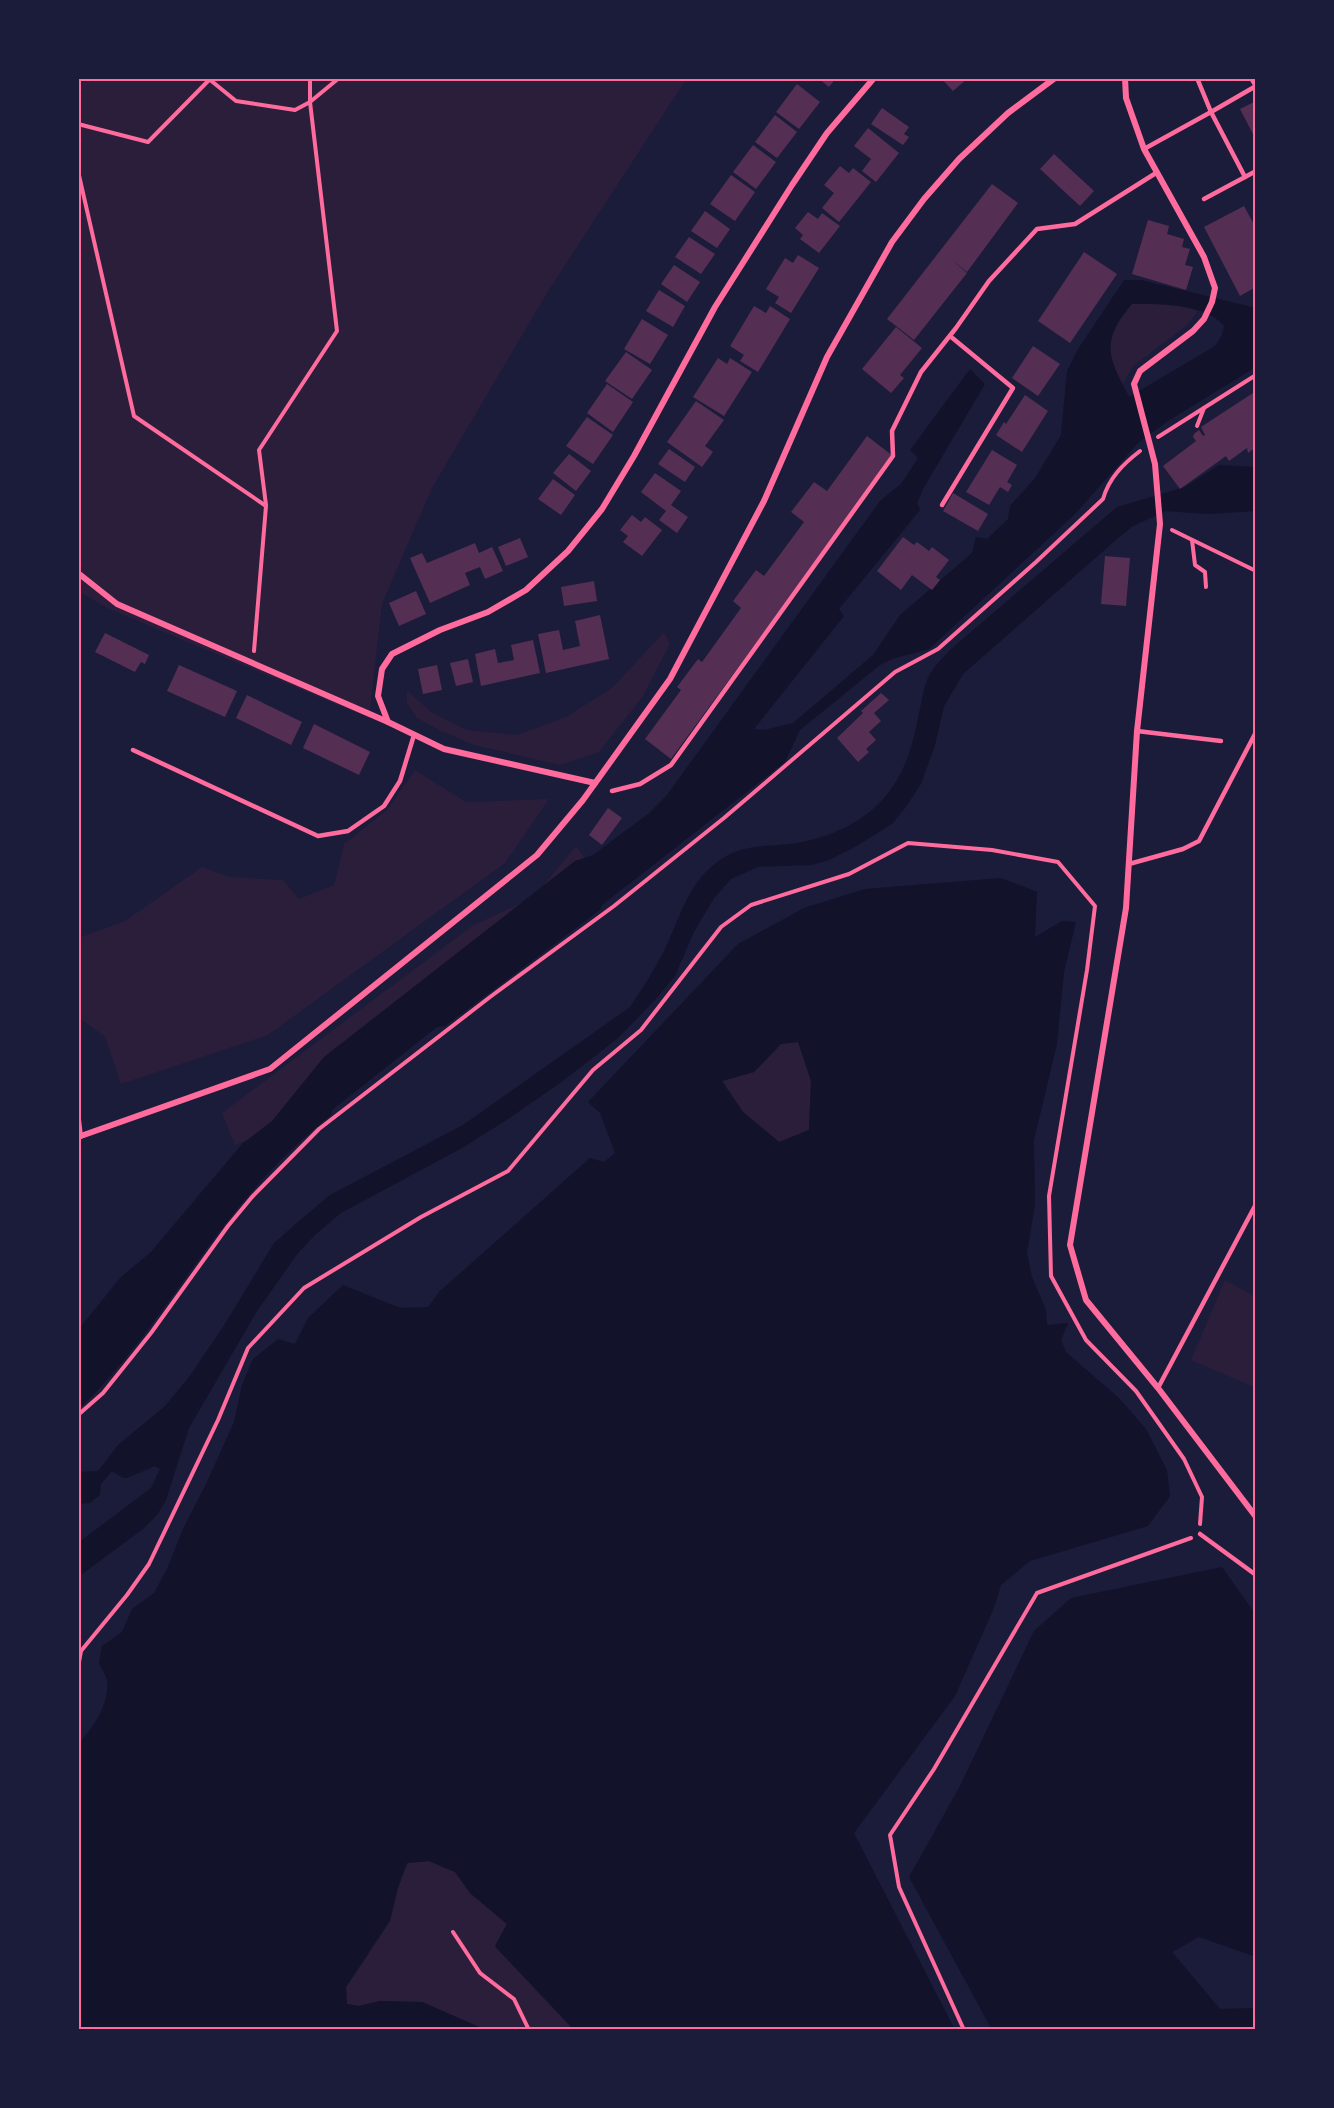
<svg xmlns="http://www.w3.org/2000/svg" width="1334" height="2108" font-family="Barlow,sans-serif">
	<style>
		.green { fill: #2a1e3b }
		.water { fill: #12122b; fill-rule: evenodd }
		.building { fill: #542f53 }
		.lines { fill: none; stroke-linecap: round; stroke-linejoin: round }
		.path { stroke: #ff6b9d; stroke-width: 4 }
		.service { stroke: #ff6b9d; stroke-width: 4.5 }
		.minor { stroke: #ff6b9d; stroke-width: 6 }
		.neatline { fill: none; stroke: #ff6b9d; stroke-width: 2 }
	</style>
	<rect width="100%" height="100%" fill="#1b1b3a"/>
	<g class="green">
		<polygon points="78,78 687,78 547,293 432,488 382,604 369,718 109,609 78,591"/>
		<path d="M1131,304H1171L1198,311L1186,326L1133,366L1123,384C1119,376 1112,366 1110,358C1105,337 1119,319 1131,304Z"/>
		<polygon points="664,632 670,644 643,696 599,752 560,765 474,745 441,731 417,718 407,703 407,690 431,712 467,730 517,735 566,717 612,688"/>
		<polygon points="415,770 466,802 549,799 505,863 268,1035 121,1084 105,1037 78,1017 78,938 125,921 202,867 229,877 283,880 299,899 334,885 344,844 386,811"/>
		<polygon points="576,846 584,857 543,925 288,1123 235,1145 222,1113 472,926 534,897"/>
		<polygon points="798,1042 811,1081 809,1130 779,1142 743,1112 722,1081 754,1072 781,1044"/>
		<polygon points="1225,1280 1256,1297 1256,1388 1191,1360"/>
		<polygon points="429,1861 455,1872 470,1893 507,1924 495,1947 574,2030 486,2030 422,2002 380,2001 359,2006 347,2004 346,1987 368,1955 408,1863"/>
	</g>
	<g class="water">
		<path d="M1124,280H1141L1256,308V367L1168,421L1138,443L1075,514L929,649L892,659L880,665L800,730L785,762L602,905L600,910L445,1026L437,1027L332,1110L331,1115C292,1146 256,1184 226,1223C177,1286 136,1355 78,1410V1330L121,1277L151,1252L242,1144L272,1121L324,1057L575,861L593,855L648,814L667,795L880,501L901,484L918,458L910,450L970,369L985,384L923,489L917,503L920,510L839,609L844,616L754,729L764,730L793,723L873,655L900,615L972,553L976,537L987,539L1008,519L1010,506L1035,478L1061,435L1067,371L1078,349ZM1132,304C1158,304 1206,303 1224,326L1222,335L1215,346L1129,397C1108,358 1100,341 1132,304Z"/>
		<path d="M1219,465L1256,467V511L1208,514L1166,511L1133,526L1117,539L963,674L944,706L935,745L921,784L905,808L893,823L857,846L829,860L811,865L758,867L731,879L714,898L694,932L675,976L655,1000L617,1039L560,1083L505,1121L462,1148L341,1213L316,1234L298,1253L257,1311L189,1428L166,1500L157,1515L143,1529L78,1577V1543L151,1488L160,1469L155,1466L127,1478H123L112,1471L101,1484L100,1495L90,1503L78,1504V1472L98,1471L118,1445L165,1406L189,1377L223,1327L274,1243L298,1222L330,1195L463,1125L630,1007C642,990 653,972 663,953C681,917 687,881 723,858C746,843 772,847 798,843C830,837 864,822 885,797C906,772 913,744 919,713C922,702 923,689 928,678C933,667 943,658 951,649L1117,507L1185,487Z"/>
		<path d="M1001,878L1037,892L1035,937L1062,921L1076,922L1064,972L1057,1044L1034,1140L1035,1204L1027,1253L1032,1277L1046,1310L1047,1325L1068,1323L1061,1340L1066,1352L1119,1398L1146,1429L1167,1470L1170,1496L1148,1526L1030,1561L1001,1585L994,1608L955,1696L854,1833L955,2030H574L495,1946L507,1924L470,1893L455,1872L429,1861L407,1863L398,1888L390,1921L346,1987L347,2004L359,2006L380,2001L422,2002L486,2030H78V1744C93,1728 110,1704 107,1680C106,1675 101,1668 99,1663L102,1646L122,1632L132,1609L154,1593L167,1569L183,1529L207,1482L234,1422L242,1385L253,1359L278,1339L295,1344L308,1318L343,1285L400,1308L428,1307L440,1291L590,1158L604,1162L615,1153L600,1113L588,1102L738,944L804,908L865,889ZM798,1042L811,1081L809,1130L779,1142L743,1112L722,1081L754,1072L781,1044Z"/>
		<polygon points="1222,1567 1256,1615 1256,1957 1199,1937 1172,1952 1220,2009 1256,2008 1256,2030 992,2030 909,1877 960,1786 1034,1631 1071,1598"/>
	</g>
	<g class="building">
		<polygon points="818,78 836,78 829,87"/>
		<polygon points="941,78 968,78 953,91"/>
		<polygon points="797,84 820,102 799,129 776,112"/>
		<polygon points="1256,101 1256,140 1240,109"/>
		<polygon points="882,108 909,127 904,134 909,137 903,145 871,124"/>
		<polygon points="775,115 797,132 777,158 755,142"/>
		<polygon points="868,128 899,153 876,182 862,171 871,159 854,146"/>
		<polygon points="753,145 776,162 756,189 733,172"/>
		<polygon points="1054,154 1094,191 1080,206 1040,169"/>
		<polygon points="840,166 849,173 853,168 871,182 839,222 822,208 834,193 824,185"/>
		<polygon points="731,175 755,192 735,221 710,204"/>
		<polygon points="992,184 1018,203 967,272 952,260 967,273 914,340 887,319"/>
		<polygon points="1244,206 1256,228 1256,287 1240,296 1204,227"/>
		<polygon points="705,211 730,229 717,248 691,231"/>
		<polygon points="808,212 818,219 822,213 840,226 819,253 800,239 803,235 795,228"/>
		<polygon points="1148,220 1169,226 1167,234 1184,239 1182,247 1190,249 1185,265 1193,267 1186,290 1132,274"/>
		<polygon points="689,237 715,254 701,274 675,257"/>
		<polygon points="1084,252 1117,274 1070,343 1038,321"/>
		<polygon points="798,255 819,268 791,313 775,303 779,297 766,289 785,258 793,263"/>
		<polygon points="674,265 700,282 687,302 661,284"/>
		<polygon points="659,290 685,306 673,327 646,311"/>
		<polygon points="754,306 766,313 770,306 790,319 758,372 740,361 744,355 730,346"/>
		<polygon points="642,319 668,335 650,364 624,349"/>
		<polygon points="896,327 922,348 900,375 904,378 891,393 862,369"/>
		<polygon points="1033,346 1060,364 1038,396 1012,378"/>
		<polygon points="626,352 652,370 632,399 605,381"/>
		<polygon points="718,358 727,364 730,358 752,372 724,416 693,397"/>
		<polygon points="607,384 633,402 613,432 587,413"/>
		<polygon points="1256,391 1256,438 1253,440 1256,447 1248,453 1247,448 1229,461 1226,456 1180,489 1163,466 1196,441 1193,437 1194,434 1199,430 1203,436 1205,435 1201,427"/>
		<polygon points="1025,395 1048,411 1022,452 996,435 1004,422 1006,424"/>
		<polygon points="696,401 724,420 705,446 713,452 702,467 667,442"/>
		<polygon points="587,417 613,435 593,464 566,446"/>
		<polygon points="867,436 893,456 671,759 645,739 681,690 677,687 698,659 702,662 741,608 733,601 756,570 764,576 804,522 791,512 814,482 827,491"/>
		<polygon points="669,449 695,467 685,482 658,464"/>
		<polygon points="992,450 1017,465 1007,482 1012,485 1008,492 1000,487 989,505 966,492"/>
		<polygon points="569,454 591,471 576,491 553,473"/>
		<polygon points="655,473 681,491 671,505 688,517 677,533 659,520 666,511 641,492"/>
		<polygon points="553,479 575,495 561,515 538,499"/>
		<polygon points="953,493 988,514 978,531 943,511"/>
		<polygon points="632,515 641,522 645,517 662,530 642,556 623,542 628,536 620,530"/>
		<polygon points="903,537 914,545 917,542 929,551 932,547 949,560 936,577 940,580 932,590 912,575 901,590 877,571"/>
		<polygon points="520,538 528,557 506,566 498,547"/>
		<polygon points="475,543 479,553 492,547 503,571 485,579 480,567 465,573 470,585 430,603 410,558 422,553 427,563"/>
		<polygon points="1105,556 1130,558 1126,606 1101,604"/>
		<polygon points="594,581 597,601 564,606 561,587"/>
		<polygon points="416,591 426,614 399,626 389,603"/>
		<polygon points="600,615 609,659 546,673 538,634 559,630 563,650 580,646 575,621"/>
		<polygon points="105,633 149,655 145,664 141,662 135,672 95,652"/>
		<polygon points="533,640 540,673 481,686 475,654 495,649 498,663 514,660 511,645"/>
		<polygon points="468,659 473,682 456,686 450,663"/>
		<polygon points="179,665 237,691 225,717 167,691"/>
		<polygon points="437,665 442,690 423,694 418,669"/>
		<polygon points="881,693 889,700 874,713 881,721 869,732 876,740 866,749 869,752 858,762 837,738 863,713 861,711"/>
		<polygon points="247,695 302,722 291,745 236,718"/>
		<polygon points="314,724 370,752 359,775 303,748"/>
		<polygon points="608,808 622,818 602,845 589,835"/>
	</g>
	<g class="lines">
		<g class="path">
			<polyline points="209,79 236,101 295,110 310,102 339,78"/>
			<polyline points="78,124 148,142 211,78"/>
			<polyline points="78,171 134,416 266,506 254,651"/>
			<polyline points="1197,426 1204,408"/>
			<polyline points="1158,437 1256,375"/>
			<polyline points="1256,456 1256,467"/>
			<polyline points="266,505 259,450 337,331 310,102 310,78"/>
			<polyline points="1172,530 1256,571"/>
			<polyline points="1192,540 1195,565 1205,572 1206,587"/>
			<path d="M78,1415L103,1393L151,1333L228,1226L252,1197L319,1129L490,997L614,906L724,818L895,672L938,649L1036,562L1103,499C1109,478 1123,464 1140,451"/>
			<polyline points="78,1668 81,1651 127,1595 149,1564 218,1420 248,1348 304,1288 421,1217 508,1171 593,1070 641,1030 721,927 751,905 849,874 908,843 992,850 1058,862 1095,906 1087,970 1049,1196 1051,1276 1086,1340 1136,1391 1184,1459 1202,1497 1200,1524"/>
			<polyline points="453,1932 480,1973 514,1999 529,2030"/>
			<polyline points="964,2030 899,1887 890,1835 934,1769 1037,1593 1191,1538"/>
		</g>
		<g class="service">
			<polyline points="1144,149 1211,112 1197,78"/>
			<polyline points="1245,177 1256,171"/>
			<polyline points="1204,199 1245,177 1211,112 1256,86 1251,78"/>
			<polyline points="942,505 1013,388 950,336"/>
			<polyline points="1137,731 1221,741"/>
			<polyline points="133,750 318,836 348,831 384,806 400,781 414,735"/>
			<polyline points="612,791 640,784 671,765 893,456 892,431 921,372 956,328 989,281 1037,229 1075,224 1156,173"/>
			<polyline points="1129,864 1183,849 1199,841 1256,732"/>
			<polyline points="1158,1388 1256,1204"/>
			<polyline points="1200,1534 1256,1575"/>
		</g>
		<g class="minor">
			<polyline points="1125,78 1126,98 1144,149 1204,257 1215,288 1212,302 1204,319 1193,331 1140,371 1134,384 1155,464 1160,524 1137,731 1126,908 1070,1245 1086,1300 1158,1388 1256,1517"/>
			<polyline points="78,573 117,604 388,722 444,749 595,783"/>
			<polyline points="388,722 378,696 382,669 392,654 440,630 488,612 526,590 568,551 602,509 634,456 715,307 792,185 827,133 874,78"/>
			<polyline points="78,1119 80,1136"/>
			<polyline points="78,1137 270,1069 537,855 583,800 670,679 764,501 827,357 892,242 924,199 959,159 1008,113 1055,78"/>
		</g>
	</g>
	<rect width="1334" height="2108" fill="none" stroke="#1b1b3a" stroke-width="159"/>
	<rect x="80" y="80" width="1174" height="1948" class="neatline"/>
</svg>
